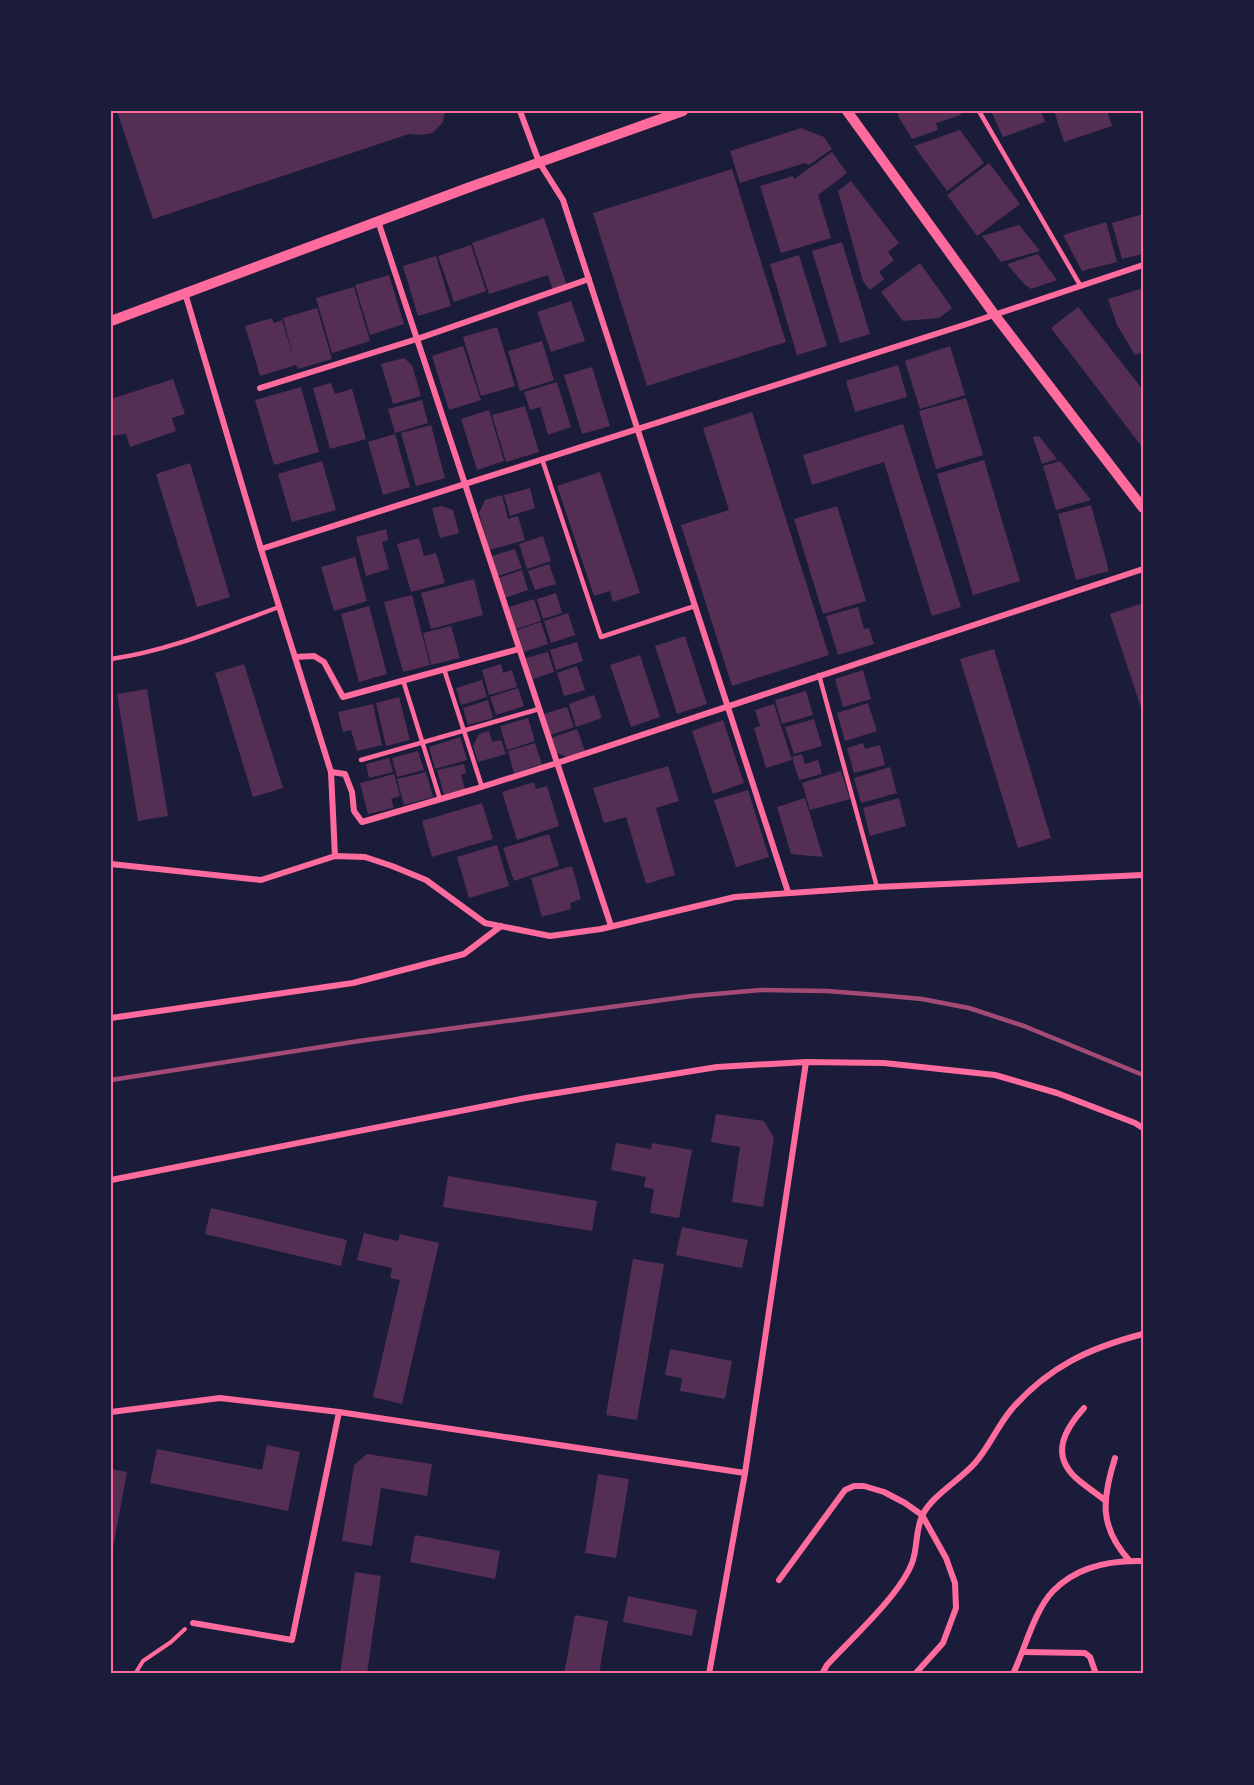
<svg xmlns="http://www.w3.org/2000/svg" width="1254" height="1785" font-family="Quicksand,sans-serif">
	<style>
		.building { fill: #542f53 }
		.lines { fill: none; stroke-linecap: round; stroke-linejoin: round }
		.path { stroke: #ff6b9d; stroke-width: 4 }
		.service { stroke: #ff6b9d; stroke-width: 4.5 }
		.minor { stroke: #ff6b9d; stroke-width: 6 }
		.tertiary { stroke: #ff6b9d; stroke-width: 10 }
		.rail { stroke: #a44b75; stroke-width: 4.5 }
		.neatline { fill: none; stroke: #ff6b9d; stroke-width: 2 }
	</style>
	<rect width="100%" height="100%" fill="#1b1b3a"/>
	<g class="building">
		<polygon points="117,111 445,111 443,122 433,133 419,135 409,134 153,219"/>
		<polygon points="899,111 960,111 961,115 936,123 938,130 912,139 898,116"/>
		<polygon points="991,111 1041,111 1045,122 1003,137"/>
		<polygon points="1054,111 1107,111 1112,126 1064,142"/>
		<polygon points="801,128 824,137 832,149 809,165 805,163 740,183 730,151"/>
		<polygon points="960,130 984,163 947,191 914,146"/>
		<polygon points="832,152 847,173 818,195 831,238 781,253 760,186 793,176 794,179"/>
		<polygon points="989,163 1020,204 977,236 947,195"/>
		<polygon points="732,169 786,342 647,386 593,213"/>
		<polygon points="851,181 899,243 888,252 894,260 879,272 884,279 870,290 863,281 838,191"/>
		<polygon points="1143,214 1143,254 1122,259 1112,223"/>
		<polygon points="544,218 567,286 553,290 548,275 489,294 472,243"/>
		<polygon points="1106,222 1117,262 1082,271 1063,235"/>
		<polygon points="1019,225 1040,251 1001,262 982,236"/>
		<polygon points="842,242 870,334 840,343 812,251"/>
		<polygon points="471,245 486,291 454,302 438,256"/>
		<polygon points="1038,254 1057,280 1031,289 1024,284 1007,264"/>
		<polygon points="799,255 827,346 797,355 770,264"/>
		<polygon points="436,256 451,306 418,316 403,266"/>
		<polygon points="920,263 952,308 939,318 903,321 881,292"/>
		<polygon points="389,275 404,324 370,335 355,285"/>
		<polygon points="354,287 370,341 332,353 316,298"/>
		<polygon points="1143,288 1143,352 1135,355 1117,325 1108,299"/>
		<polygon points="571,301 585,341 551,352 537,312"/>
		<polygon points="1078,307 1143,390 1143,448 1051,328"/>
		<polygon points="317,308 332,359 298,369 296,365 260,376 245,326 272,318 274,323 282,320 294,359 283,318"/>
		<polygon points="497,327 515,386 481,396 463,337"/>
		<polygon points="542,341 554,380 520,391 508,351"/>
		<polygon points="463,346 481,400 449,410 432,356"/>
		<polygon points="950,346 965,395 920,409 905,361"/>
		<polygon points="404,358 412,365 421,396 393,404 381,364"/>
		<polygon points="898,365 907,397 855,412 846,381"/>
		<polygon points="592,367 610,426 582,434 564,375"/>
		<polygon points="173,379 185,414 172,418 176,431 130,447 126,434 111,436 111,399"/>
		<polygon points="557,382 571,427 548,435 540,407 530,410 524,392"/>
		<polygon points="331,383 335,394 352,389 366,439 330,449 313,388"/>
		<polygon points="301,387 319,452 274,465 255,400"/>
		<polygon points="966,398 983,455 936,469 919,411"/>
		<polygon points="422,400 428,423 395,433 388,409"/>
		<polygon points="525,406 539,452 506,462 492,415"/>
		<polygon points="489,410 504,461 477,470 461,419"/>
		<polygon points="752,412 829,655 732,686 681,525 729,510 703,428"/>
		<polygon points="903,424 961,607 932,616 884,462 812,485 803,455"/>
		<polygon points="431,425 445,478 416,486 401,433"/>
		<polygon points="395,434 410,487 383,495 368,442"/>
		<polygon points="1039,436 1057,459 1042,464 1033,437"/>
		<polygon points="984,460 1020,581 973,595 937,474"/>
		<polygon points="322,461 336,510 292,522 278,474"/>
		<polygon points="1060,461 1091,500 1056,510 1043,466"/>
		<polygon points="190,463 230,597 197,607 156,474"/>
		<polygon points="600,472 640,593 613,602 610,591 594,596 557,486"/>
		<polygon points="530,488 535,508 510,516 504,495"/>
		<polygon points="502,495 508,519 518,516 525,540 489,550 479,513 485,500"/>
		<polygon points="1091,505 1109,571 1076,580 1058,514"/>
		<polygon points="442,506 453,510 459,533 440,538 432,508"/>
		<polygon points="837,506 866,601 823,614 794,519"/>
		<polygon points="386,529 388,540 382,542 389,569 366,576 356,537"/>
		<polygon points="543,536 551,561 527,569 519,544"/>
		<polygon points="419,538 424,556 436,553 445,583 411,592 397,544"/>
		<polygon points="515,549 522,568 498,576 492,556"/>
		<polygon points="355,557 367,601 334,611 321,567"/>
		<polygon points="549,564 556,584 535,590 528,571"/>
		<polygon points="522,570 528,590 505,598 498,578"/>
		<polygon points="474,579 483,615 431,629 421,593"/>
		<polygon points="556,593 562,613 543,619 537,599"/>
		<polygon points="412,595 430,665 403,672 384,602"/>
		<polygon points="534,599 541,621 516,629 509,607"/>
		<polygon points="1143,603 1143,714 1110,614"/>
		<polygon points="369,606 387,674 359,682 341,614"/>
		<polygon points="858,607 864,629 869,628 874,644 838,655 826,616"/>
		<polygon points="568,613 575,635 551,643 544,621"/>
		<polygon points="541,622 548,644 524,652 517,630"/>
		<polygon points="451,626 460,658 431,665 423,633"/>
		<polygon points="685,636 707,704 677,714 655,646"/>
		<polygon points="577,642 583,661 556,670 550,650"/>
		<polygon points="994,649 1051,838 1018,848 960,659"/>
		<polygon points="548,652 554,672 533,679 526,658"/>
		<polygon points="640,655 660,717 631,727 610,665"/>
		<polygon points="244,664 283,788 253,797 215,673"/>
		<polygon points="501,664 503,673 512,670 517,687 489,695 482,670"/>
		<polygon points="577,666 585,690 564,696 557,673"/>
		<polygon points="863,670 871,699 843,707 835,679"/>
		<polygon points="482,680 487,697 461,705 456,688"/>
		<polygon points="518,688 524,706 496,715 490,697"/>
		<polygon points="147,689 168,816 138,821 117,694"/>
		<polygon points="806,691 813,715 782,724 775,700"/>
		<polygon points="594,695 602,718 576,727 569,704"/>
		<polygon points="399,697 410,740 386,746 376,703"/>
		<polygon points="488,700 493,718 468,725 463,708"/>
		<polygon points="868,703 877,731 845,741 837,713"/>
		<polygon points="373,704 382,745 357,751 351,730 343,732 338,712"/>
		<polygon points="774,704 792,760 766,768 754,728 760,726 755,710"/>
		<polygon points="567,707 574,727 550,735 544,714"/>
		<polygon points="528,718 535,741 507,750 500,726"/>
		<polygon points="814,719 822,746 794,754 785,727"/>
		<polygon points="723,720 744,783 713,794 692,731"/>
		<polygon points="577,729 585,751 567,757 557,753 551,738"/>
		<polygon points="489,731 492,742 501,740 506,754 478,762 473,746 479,734"/>
		<polygon points="460,737 467,760 435,769 429,747"/>
		<polygon points="535,743 542,764 514,773 508,751"/>
		<polygon points="863,743 865,749 880,745 885,765 854,773 847,748"/>
		<polygon points="418,751 424,770 397,777 392,758"/>
		<polygon points="802,754 805,764 818,760 822,774 799,780 792,757"/>
		<polygon points="389,758 393,772 369,778 366,764"/>
		<polygon points="464,764 466,773 461,775 465,789 444,795 437,770"/>
		<polygon points="668,766 679,801 656,808 675,875 646,884 626,817 604,823 593,788"/>
		<polygon points="890,767 897,793 861,803 854,778"/>
		<polygon points="841,771 850,799 810,810 802,783"/>
		<polygon points="426,772 433,797 404,805 397,779"/>
		<polygon points="394,774 400,796 391,799 394,808 368,814 360,783"/>
		<polygon points="534,782 536,789 547,786 559,826 517,840 502,792"/>
		<polygon points="748,790 769,857 736,867 714,800"/>
		<polygon points="805,798 823,857 791,854 777,807"/>
		<polygon points="899,798 906,826 870,836 863,808"/>
		<polygon points="482,803 493,839 432,857 422,821"/>
		<polygon points="549,834 559,866 514,881 503,848"/>
		<polygon points="497,845 509,886 469,898 457,857"/>
		<polygon points="572,866 581,899 570,903 571,909 542,917 531,878"/>
		<polygon points="716,1114 764,1121 774,1138 763,1207 732,1202 740,1147 711,1142"/>
		<polygon points="616,1143 651,1149 652,1143 692,1150 679,1218 650,1213 654,1189 644,1187 646,1177 611,1170"/>
		<polygon points="448,1176 597,1201 592,1231 443,1207"/>
		<polygon points="211,1208 347,1240 341,1266 205,1234"/>
		<polygon points="682,1227 748,1240 742,1268 676,1255"/>
		<polygon points="364,1233 398,1241 400,1234 439,1243 402,1404 373,1397 400,1280 390,1278 392,1268 357,1260"/>
		<polygon points="633,1259 664,1264 637,1420 606,1415"/>
		<polygon points="670,1349 732,1361 725,1399 680,1391 682,1378 665,1375"/>
		<polygon points="267,1445 300,1452 288,1511 150,1483 157,1449 262,1470"/>
		<polygon points="367,1454 432,1464 427,1496 381,1488 372,1546 342,1541 354,1465"/>
		<polygon points="111,1469 127,1472 112,1553 111,1553"/>
		<polygon points="598,1474 629,1479 616,1558 585,1553"/>
		<polygon points="415,1535 500,1551 495,1579 410,1562"/>
		<polygon points="355,1572 381,1576 367,1674 340,1674"/>
		<polygon points="628,1596 697,1610 692,1636 623,1622"/>
		<polygon points="575,1615 608,1621 599,1674 564,1674"/>
	</g>
	<g class="lines">
		<polyline class="path" points="135,1674 143,1661 171,1642 185,1629"/>
		<g class="service">
			<polyline points="979,111 1080,285"/>
			<polyline points="542,459 601,637 695,606"/>
			<path d="M111,659C169,651 224,627 279,607"/>
			<polyline points="444,669 482,787"/>
			<polyline points="819,675 877,887"/>
			<polyline points="403,680 440,799"/>
			<polyline points="361,760 539,709"/>
		</g>
		<g class="minor">
			<polyline points="520,111 539,162 563,200 788,892"/>
			<polyline points="378,221 611,926"/>
			<polyline points="185,293 261,549 331,772 335,856"/>
			<polyline points="260,388 417,339 589,279"/>
			<polyline points="261,549 967,324 1143,265"/>
			<polyline points="295,657 314,656 324,662 343,697 519,649"/>
			<polyline points="331,772 345,774 352,792 354,811 362,822 475,789 557,763 1143,569"/>
			<polyline points="111,864 261,880 335,856 365,857 392,866 426,880 485,923 550,936 601,929 735,897 877,887 1143,875"/>
			<polyline points="111,1018 353,983 464,954 501,926"/>
			<polyline points="111,1180 526,1098 717,1067 806,1062 884,1063 995,1075 1057,1093 1135,1123 1143,1128"/>
			<path d="M1084,1408C1065,1429 1050,1454 1076,1478C1085,1486 1096,1493 1106,1501"/>
			<polyline points="111,1412 220,1398 339,1412 745,1473"/>
			<path d="M1115,1458C1102,1499 1099,1527 1129,1560"/>
			<polyline points="779,1580 845,1490 854,1486 864,1486 884,1492 905,1503 922,1515 946,1558 955,1583 956,1608 943,1643 915,1674"/>
			<polyline points="193,1623 292,1640 339,1412"/>
			<polyline points="1023,1652 1085,1653 1090,1657 1096,1674"/>
			<polyline points="709,1674 745,1473 806,1062"/>
			<path d="M822,1674L827,1665C851,1639 900,1595 912,1563C918,1548 915,1529 923,1514C933,1495 960,1480 975,1463C989,1447 997,1427 1011,1410C1048,1367 1089,1348 1143,1334"/>
			<path d="M1013,1674C1025,1649 1034,1611 1053,1591C1077,1566 1111,1560 1143,1561"/>
		</g>
		<g class="tertiary">
			<polyline points="847,111 994,314 1143,508"/>
			<polyline points="111,321 470,187 683,111"/>
		</g>
		<polyline class="rail" points="111,1080 359,1041 692,996 761,990 827,991 878,995 922,999 969,1008 1024,1026 1143,1075"/>
	</g>
	<rect width="1254" height="1785" fill="none" stroke="#1b1b3a" stroke-width="225"/>
	<rect x="112" y="112" width="1030" height="1560" class="neatline"/>
</svg>
